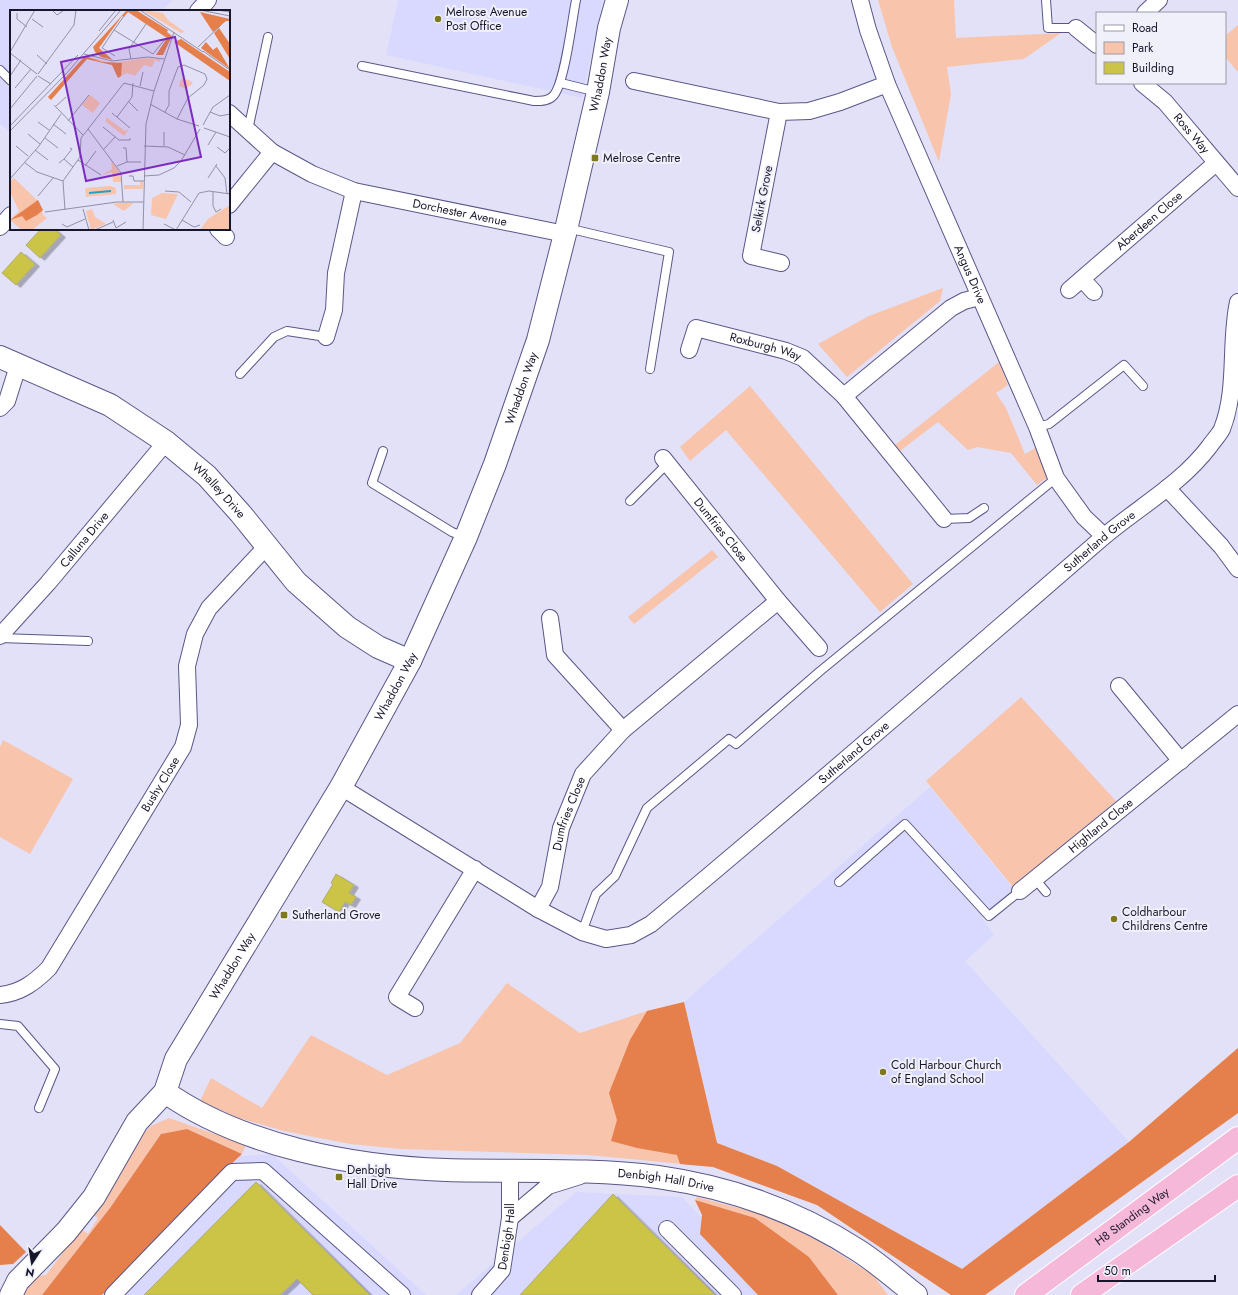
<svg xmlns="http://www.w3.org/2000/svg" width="1238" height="1295" font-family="Jost,sans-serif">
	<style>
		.built { fill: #d9d9ff }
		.green { fill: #f9c4ac }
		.forest { fill: #e57f4b }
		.building { fill: #cbc447; stroke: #aeac72; filter: url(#shadow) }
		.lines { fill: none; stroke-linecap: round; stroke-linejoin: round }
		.lane-casing { stroke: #5a5787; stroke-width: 10 }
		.street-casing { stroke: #5a5787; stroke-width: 18 }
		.secondary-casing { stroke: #5a5787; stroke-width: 24 }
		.highway-casing { stroke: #fff; stroke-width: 24 }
		.lane { stroke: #fff; stroke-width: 8 }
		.street { stroke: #fff; stroke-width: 16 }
		.secondary { stroke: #fff; stroke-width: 22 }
		.highway { stroke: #f6b8d9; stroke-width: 22 }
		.poi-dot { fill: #7e791f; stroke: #f0f0fb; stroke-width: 1.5 }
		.labels { text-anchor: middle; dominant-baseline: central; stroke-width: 4; stroke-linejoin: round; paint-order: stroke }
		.poi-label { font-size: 12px; fill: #18162a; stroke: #f0f0fb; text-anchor: start }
		.street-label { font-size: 12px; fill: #18162a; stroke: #f0f0fb }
		.inset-river { fill: none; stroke: #299fc6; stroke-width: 2 }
		.inset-road { fill: none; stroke: #9190a6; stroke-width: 1 }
		.view { fill: #7b2cbf; fill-opacity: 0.15; stroke: #7b2cbf; stroke-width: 2 }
		.inset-edge { fill: none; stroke: #18162a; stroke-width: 2 }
	</style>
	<defs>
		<filter id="shadow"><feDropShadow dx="4.5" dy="2.5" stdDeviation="0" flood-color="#0004"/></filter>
	</defs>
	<rect width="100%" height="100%" fill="#e2e1f8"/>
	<g class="built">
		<polygon points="0,0 173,0 161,11 11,11 11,133 0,124"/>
		<polygon points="398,0 603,0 582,98 386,55"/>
		<polygon points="930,787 1015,891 982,918 994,935 965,961 1129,1142 962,1269 777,1166 717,1143 684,1002"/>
		<polygon points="272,1154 426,1295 71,1295 209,1158"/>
		<polygon points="576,1192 682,1197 774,1295 456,1295"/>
	</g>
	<g class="green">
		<polygon points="878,0 954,0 956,38 1061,33 1024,59 947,67 951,94 939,162 892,47"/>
		<polygon points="1238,25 1238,72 1225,57 1225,36"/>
		<polygon points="943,288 940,301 847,377 818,344 869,316"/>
		<polygon points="999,362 1008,385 996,393 1006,408 1025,454 1035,448 1048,477 1037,485 1011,453 977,447 968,450 938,422 900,451 895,445"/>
		<polygon points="750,386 913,584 880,612 726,430 690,461 680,447"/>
		<polygon points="712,550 718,557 634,624 628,617"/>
		<polygon points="1021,697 1116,801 1013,887 926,781"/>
		<polygon points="3,740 73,779 30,854 0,837 0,747"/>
		<polygon points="507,983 580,1033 647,1011 684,1002 717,1143 777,1166 962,1269 1129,1142 1238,1048 1238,1113 985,1295 951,1295 817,1205 713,1167 588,1155 401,1149 350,1144 284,1131 239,1118 200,1101 211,1078 262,1108 311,1035 387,1075 460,1043"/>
		<polygon points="169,1118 246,1145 242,1154 187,1129 161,1134 110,1208 42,1295 17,1295 37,1276 46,1275 81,1229 88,1234 98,1218 90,1213 140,1137 151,1126"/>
		<polygon points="697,1197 769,1216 817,1240 873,1275 888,1295 838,1295 809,1257 712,1206 695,1200"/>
	</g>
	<g class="forest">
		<polygon points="684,1002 717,1143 777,1166 962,1269 1129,1142 1238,1048 1238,1113 985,1295 951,1295 817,1205 713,1167 680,1164 677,1155 637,1148 611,1141 617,1120 609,1093 630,1040 647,1011"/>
		<polygon points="187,1129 242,1154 198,1195 102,1295 42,1295 110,1208 161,1134"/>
		<polygon points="695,1200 755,1218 809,1257 838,1295 758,1295 700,1234 702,1215"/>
		<polygon points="0,1225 26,1252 13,1264 0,1265"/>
	</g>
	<g class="building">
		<polygon points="41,229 54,229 61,235 40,258 26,245"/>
		<polygon points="21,252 35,264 16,285 2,273"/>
		<polygon points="336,874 354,885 349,893 356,897 351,905 345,902 339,912 322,902 333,884 331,883"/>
		<polygon points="256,1182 370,1295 313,1295 297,1279 280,1295 144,1295"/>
		<polygon points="613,1194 715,1295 520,1295"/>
	</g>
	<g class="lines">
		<defs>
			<g id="lane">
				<polyline points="1046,0 1048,28 1076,28"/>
				<path d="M362,66L534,101C542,101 549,101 554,95C565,81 572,20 576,0"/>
				<polyline points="0,70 11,81"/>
				<polyline points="561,83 597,92"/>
				<polyline points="248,130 268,37"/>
				<polyline points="567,228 669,252 650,369"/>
				<polyline points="240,374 274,337 287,331 326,337"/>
				<polyline points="1037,427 1049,424 1124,365 1143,386"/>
				<polyline points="383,451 372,483 452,532 465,537"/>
				<polyline points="630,501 667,464"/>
				<polyline points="944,519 969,518 984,508"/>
				<polyline points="0,638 88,641"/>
				<polyline points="1035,879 1046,892"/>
				<polyline points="839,882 905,824 989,916 1020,891"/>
				<polyline points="582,932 596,894 615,876 647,808 729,739 736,744 819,672 1056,478"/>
				<polyline points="0,1024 18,1026 55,1069 39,1108"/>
			</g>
			<g id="street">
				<path id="s1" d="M860,0L868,30L887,84L1037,427L1056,478L1084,517L1104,536"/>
				<polyline points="198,11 208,0"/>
				<polyline points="1145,13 1159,0"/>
				<polyline points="1076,28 1097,45"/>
				<polyline points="634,81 779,112 809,111 840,102 887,84"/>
				<path id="s2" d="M1142,83L1165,102L1238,188"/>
				<polyline points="779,112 751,256 781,263"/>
				<path id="s3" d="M229,113L272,152L312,174L354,191L565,234"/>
				<polyline points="229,205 272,152"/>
				<polyline points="0,227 11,215"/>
				<polyline points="218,229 226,237"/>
				<polyline points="1082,279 1094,292"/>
				<path id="s4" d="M1069,290L1216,163"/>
				<polyline points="326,337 334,310 336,273 354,191"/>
				<path id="s5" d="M689,350L696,328L786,351L803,358L844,396L944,519"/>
				<polyline points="844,396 951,308 964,301 979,297"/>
				<polyline points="0,408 7,401 18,366"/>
				<path id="s6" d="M663,458L778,601L819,648"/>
				<polyline points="1167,488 1221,546 1238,569"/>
				<polyline points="550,618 555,655 623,730"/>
				<path id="s7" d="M0,636L48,583L166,442"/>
				<polyline points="1119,686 1181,761"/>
				<path id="s8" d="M341,787L538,909L582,932L606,939L631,935L651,924C803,798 952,668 1101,539C1137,508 1180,485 1209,447C1213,441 1219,435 1222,429C1238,388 1229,344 1238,302"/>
				<path id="s9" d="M1020,891L1238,714"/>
				<path id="s10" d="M538,909L550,887L561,828L583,774L623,730L778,601"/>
				<path id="s11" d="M0,995C21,993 35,982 49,968L183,747L189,725L187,666L195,634L209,608L266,547"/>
				<polyline points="415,1008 397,997 475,869"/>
				<polyline points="510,1218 548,1186 580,1176"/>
				<polyline points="667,1229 733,1295"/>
				<polyline points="113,1295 232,1172 263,1171 402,1295"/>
				<path id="s12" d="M480,1295L502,1270L510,1218V1170"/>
			</g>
			<g id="secondary">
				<path id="s13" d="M0,357L110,405L166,442L207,476L241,514L296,582L347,627L378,647L410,661"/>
				<path id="s14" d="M165,1092C242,1146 353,1167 446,1170C517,1172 588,1168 658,1177C729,1187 799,1212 859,1251C879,1264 897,1280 916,1295"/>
				<path id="s15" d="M11,1295L18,1281L66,1232L94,1197L137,1122L165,1092L176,1059L341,787L410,661L466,537L495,464L538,340L565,234L598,92L609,28L617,0"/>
			</g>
			<g id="highway">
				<path id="s16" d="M1026,1295L1238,1138"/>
				<polyline points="1082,1295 1238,1186"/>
			</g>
		</defs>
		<use href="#lane" class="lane-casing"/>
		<use href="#street" class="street-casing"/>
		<use href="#secondary" class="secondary-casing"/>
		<use href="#highway" class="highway-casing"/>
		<use href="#lane" class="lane"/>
		<use href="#street" class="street"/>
		<use href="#secondary" class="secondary"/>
		<use href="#highway" class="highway"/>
	</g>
	<g class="poi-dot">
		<circle cx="438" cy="19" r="4"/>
		<rect x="591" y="154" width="8" height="8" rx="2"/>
		<rect x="280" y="911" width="8" height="8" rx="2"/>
		<circle cx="1114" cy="919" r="4"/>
		<circle cx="883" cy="1072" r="4"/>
		<rect x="335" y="1173" width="8" height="8" rx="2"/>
	</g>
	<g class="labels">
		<g class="poi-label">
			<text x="446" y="12">Melrose Avenue<tspan x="446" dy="14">Post Office</tspan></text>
			<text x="603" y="158">Melrose Centre</text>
			<text x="1122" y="912">Coldharbour<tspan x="1122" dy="14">Childrens Centre</tspan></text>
			<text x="292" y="915">Sutherland Grove</text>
			<text x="891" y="1065">Cold Harbour Church<tspan x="891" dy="14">of England School</tspan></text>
			<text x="347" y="1170">Denbigh<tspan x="347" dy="14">Hall Drive</tspan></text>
		</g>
		<g class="street-label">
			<text stroke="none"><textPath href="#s15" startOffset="1372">Whaddon Way</textPath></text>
			<text stroke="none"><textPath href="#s2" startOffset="71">Ross Way</textPath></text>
			<text transform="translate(762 199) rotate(-79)">Selkirk Grove</text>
			<text stroke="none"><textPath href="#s3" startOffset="257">Dorchester Avenue</textPath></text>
			<text stroke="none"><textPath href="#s4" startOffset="106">Aberdeen Close</textPath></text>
			<text stroke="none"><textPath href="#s1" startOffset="296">Angus Drive</textPath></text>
			<text stroke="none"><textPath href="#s5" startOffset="95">Roxburgh Way</textPath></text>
			<text stroke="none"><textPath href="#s15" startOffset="1048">Whaddon Way</textPath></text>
			<text stroke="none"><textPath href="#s13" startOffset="259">Whalley Drive</textPath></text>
			<text stroke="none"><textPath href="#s6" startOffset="92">Dumfries Close</textPath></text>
			<text stroke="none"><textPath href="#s7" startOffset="128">Calluna Drive</textPath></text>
			<text stroke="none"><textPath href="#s8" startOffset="944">Sutherland Grove</textPath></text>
			<text stroke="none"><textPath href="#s15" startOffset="724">Whaddon Way</textPath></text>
			<text stroke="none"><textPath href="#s8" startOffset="620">Sutherland Grove</textPath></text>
			<text stroke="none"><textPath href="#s11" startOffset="272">Bushy Close</textPath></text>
			<text stroke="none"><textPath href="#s10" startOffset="101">Dumfries Close</textPath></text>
			<text stroke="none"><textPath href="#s9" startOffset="104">Highland Close</textPath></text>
			<text stroke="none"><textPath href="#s15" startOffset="400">Whaddon Way</textPath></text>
			<text stroke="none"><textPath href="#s14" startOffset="516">Denbigh Hall Drive</textPath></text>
			<text stroke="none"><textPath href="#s16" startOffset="132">H8 Standing Way</textPath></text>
			<text stroke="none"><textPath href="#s12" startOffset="67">Denbigh Hall</textPath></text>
		</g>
	</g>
	<g transform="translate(10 10)">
		<rect width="220" height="220" fill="#e2e1f8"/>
		<path d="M132,0L153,3L159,11L175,22L171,23ZM75,46L102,53L136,48L150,49V52L145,50L142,57L134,55L125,66L117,63L108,68L102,55L77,49L41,90L38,87ZM171,69L179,70L183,73L176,79L169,76ZM80,85L90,93L83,103L72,95ZM97,108L115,121L119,119L114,126L95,111ZM101,150L110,164L112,172H103L102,162L92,165L102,159ZM4,168L29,192L33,205L37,208L22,220H12L0,210L9,201L0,182V171ZM130,171H133V179H114V175H130ZM100,176L106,178V184L76,187L75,178ZM152,183L168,184L156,209L141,205L142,188ZM124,193L114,201L103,194L109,193ZM220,195V220H190L198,209ZM82,199L85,207L96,214L81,220L76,201Z" fill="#f9c4ac"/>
		<path d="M117,0H126L158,20L157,22L162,26L153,45H146L157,28L118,2L114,7L112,6L89,38L103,50L91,47L85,42L83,37ZM190,2L220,9V11H216L203,22ZM209,18L220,34V49L204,23ZM171,29L220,62V71L164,32ZM196,32L203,40L207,37L220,59L191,38ZM75,46L92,52L112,53L111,66L108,68L102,55L77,49L41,90L38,87ZM28,190L33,200L27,205L16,211L12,206L0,210Z" fill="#e57f4b"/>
		<path class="inset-river" d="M79,183L101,181"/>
		<path class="inset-road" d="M42,0L47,5L53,1M130,0L193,42M190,0L220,6M207,0L220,2M7,3V9L17,17M114,6L104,20L143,44L156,28M22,9L33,17M104,20L92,38L105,46M89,21L106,0M188,37L211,15M193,41L220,60M0,42L25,0M0,43L27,64M74,44L102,51L138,47L154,49M27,45L37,54M121,49L119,39L136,14M28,64L64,15L66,0M0,66L11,50M28,66L41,74M130,76L133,62M5,78L21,59M119,92L128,101M140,94L167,109L189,116M44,95L73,125M45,97L56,87M0,99L27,66M155,102L159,95V81L168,57L174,55L195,64L197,69L194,75L178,88L167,109M200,102L210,106L220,104M102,103L120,118M107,107L122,87L123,73M58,111L79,85M28,112L39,120M43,114L56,124M193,115L203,97L220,85M0,116L68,45M93,117L109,130H120V128M194,118L220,127M78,119L111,163L113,192M0,121L56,64L111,0M154,122V136M18,124L30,134M35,128L48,138M198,135L206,122M6,136L18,146M134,136L158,137L175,145M207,137L215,143L220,138M113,138H116L117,152M94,139L105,127M25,140L38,150M54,149L63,157M68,150L91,165M14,152L27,162L53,171M49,153L54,149L62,139L60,138M75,156L86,141M107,156L117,152H131M206,156L215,168L217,184M119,166H123L124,171H134M134,166L149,165L164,158L171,151L190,119M198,168L207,154M0,169L29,136L51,104M155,181L169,182L181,192M203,182V196L206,202L211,199M28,186L43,168M73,199L79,220M55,200L53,171L70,147L71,128L114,73L144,81M35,202L107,192H133M103,210L106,218L116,212M172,210L184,217L190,215M52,214L57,217L75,209M154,214L166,220M85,220L103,212M133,220L136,114L144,81L164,22M166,220L189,183L199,181L220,184"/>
		<path class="view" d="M165,27L191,147L76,171L51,52Z"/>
		<rect width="220" height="220" class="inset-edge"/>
	</g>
	<rect x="1096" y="12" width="130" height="72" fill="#f0f0fb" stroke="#9a99a7"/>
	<rect x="1104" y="25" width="20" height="6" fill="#ffffff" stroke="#9a99a7"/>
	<text x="1132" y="32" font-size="12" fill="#18162a">Road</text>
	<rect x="1104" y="42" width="20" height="12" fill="#f9c4ac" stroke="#9a99a7"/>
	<text x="1132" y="52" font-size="12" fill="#18162a">Park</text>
	<rect x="1104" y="62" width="20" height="12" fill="#cbc447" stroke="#9a99a7"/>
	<text x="1132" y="72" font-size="12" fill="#18162a">Building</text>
	<g transform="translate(32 1263) rotate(192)" stroke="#f0f0fb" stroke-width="3" paint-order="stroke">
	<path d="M0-3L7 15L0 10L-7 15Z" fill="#18162a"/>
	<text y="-6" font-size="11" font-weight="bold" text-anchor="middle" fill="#18162a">N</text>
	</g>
	<path d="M1098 1275v6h117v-6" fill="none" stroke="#18162a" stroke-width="2"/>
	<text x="1104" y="1275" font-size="12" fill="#18162a" stroke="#f0f0fb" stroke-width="3" paint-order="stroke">50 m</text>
</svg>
